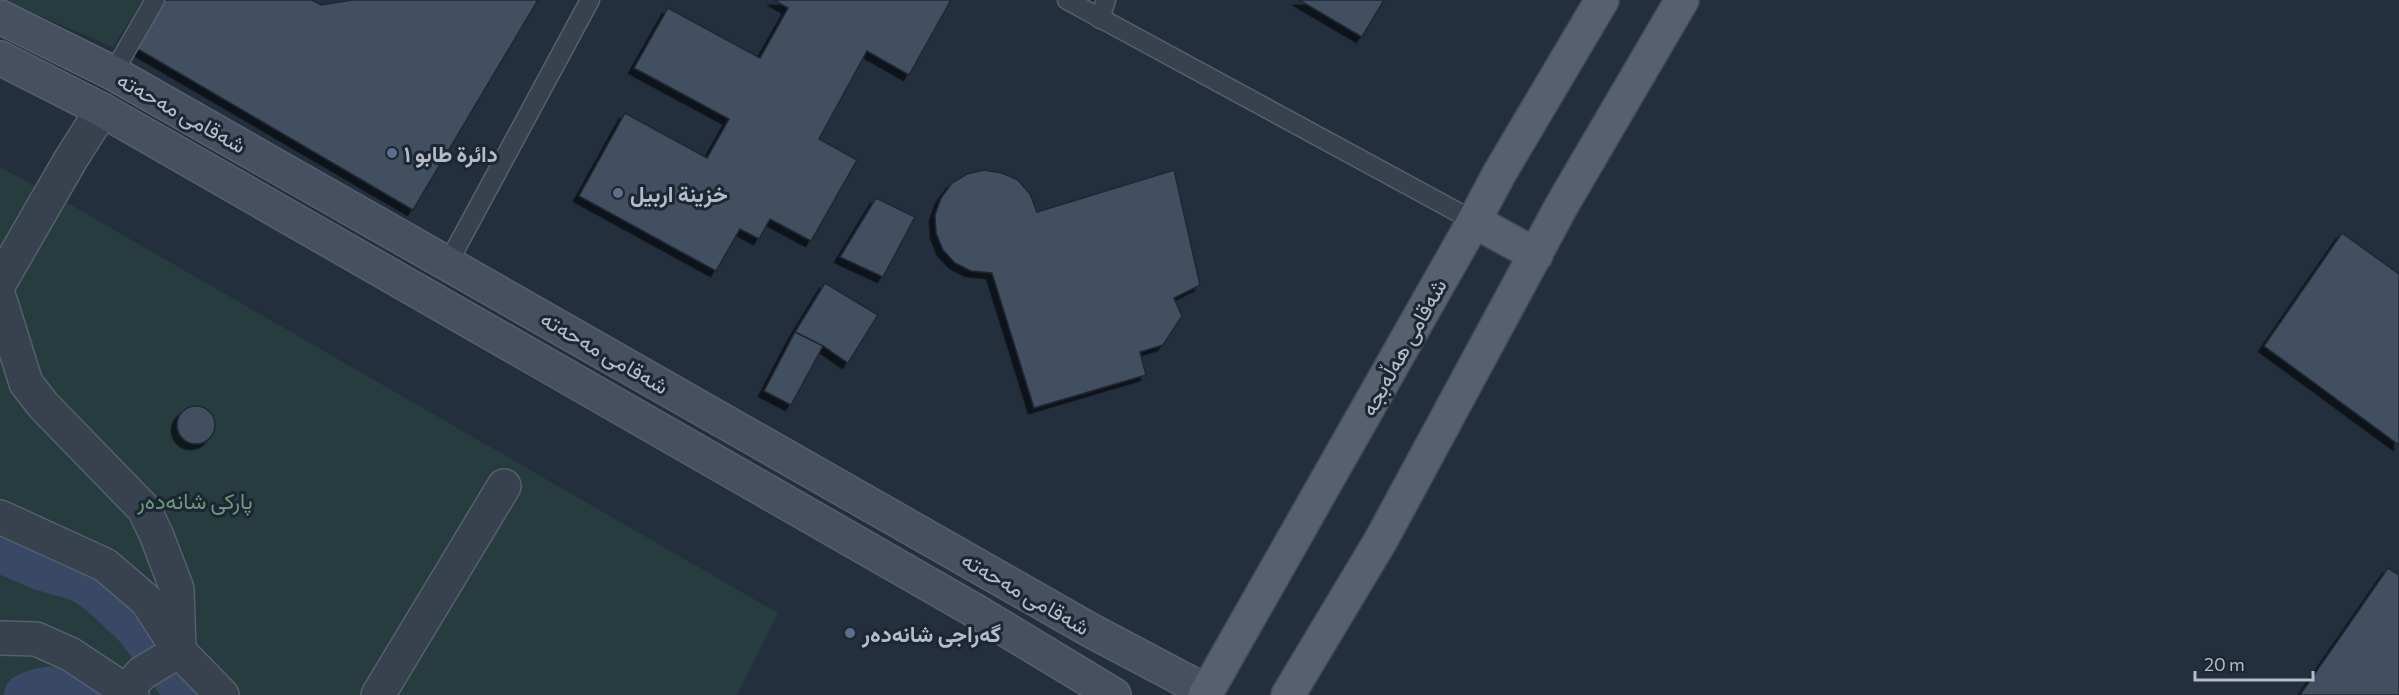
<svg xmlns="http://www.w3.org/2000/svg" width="2399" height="695" font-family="Commissioner,Vazirmatn,sans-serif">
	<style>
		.green { fill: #263c3f }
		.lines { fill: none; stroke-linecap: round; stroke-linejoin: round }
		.canal { stroke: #394965; stroke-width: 42 }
		.building { fill: #434f60; stroke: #1f2835; stroke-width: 1.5; filter: url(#shadow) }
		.lane-casing { stroke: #565f6c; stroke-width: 21 }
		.street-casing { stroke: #565f6c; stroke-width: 36 }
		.secondary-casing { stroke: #565f6c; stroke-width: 36 }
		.primary-casing { stroke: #414a57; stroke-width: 36 }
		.lane { stroke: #38414e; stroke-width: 18 }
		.street { stroke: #38414e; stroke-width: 33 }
		.secondary { stroke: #465061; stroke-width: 33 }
		.primary { stroke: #56606e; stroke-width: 33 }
		.service-dot { fill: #5c6f8a; stroke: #1d2633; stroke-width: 2 }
		.labels { text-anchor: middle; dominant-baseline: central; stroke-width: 6; stroke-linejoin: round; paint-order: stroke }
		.street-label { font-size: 22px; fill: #b4bcc9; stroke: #1d2633 }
		.poi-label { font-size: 22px; font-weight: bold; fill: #b4bcc9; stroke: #1d2633; text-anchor: start }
		.park-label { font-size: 22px; fill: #6c9a78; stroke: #1d2633 }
	</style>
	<defs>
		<filter id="shadow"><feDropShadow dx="-5.5" dy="5.5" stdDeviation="0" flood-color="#0009"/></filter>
	</defs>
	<rect width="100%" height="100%" fill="#242f3e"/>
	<g class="green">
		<polygon points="2,0 143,0 113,47"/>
		<polygon points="0,167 64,201 778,613 737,695 0,695"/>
	</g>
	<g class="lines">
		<g class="canal">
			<polyline points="0,552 40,569 81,581 102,596 135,627 187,695"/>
			<path d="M25,695C49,682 71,687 96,695"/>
		</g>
	</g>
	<g class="building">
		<polygon points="158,0 312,0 321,5 352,0 538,0 413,210 131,45"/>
		<polygon points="774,0 951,0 909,75 867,51 819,139 857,160 811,241 770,219 759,239 740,229 716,271 579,196 625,113 707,158 729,119 634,68 668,8 760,58 788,8"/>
		<polygon points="1299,0 1384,0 1362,37"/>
		<polygon points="984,170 1002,173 1018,180 1030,194 1037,212 1174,170 1200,285 1174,298 1182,316 1163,345 1140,352 1146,375 1034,408 992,273 971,271 955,263 943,250 936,233 935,215 941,198 952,183 967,174"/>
		<polygon points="876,198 915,217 883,277 840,257"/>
		<polygon points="2342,233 2399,274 2399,445 2264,346"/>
		<polygon points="825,283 878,315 848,363 823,346 795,332"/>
		<polygon points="795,332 823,346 791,405 764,391"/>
		<circle cx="196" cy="425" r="19"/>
		<polygon points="2388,568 2399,575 2399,695 2300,695"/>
	</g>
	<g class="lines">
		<defs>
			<g id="lane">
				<polyline points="1067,0 1474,221"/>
				<polyline points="1100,19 1106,0"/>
				<polyline points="113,73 155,0"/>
				<polyline points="446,262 455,250 590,0"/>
			</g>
			<g id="street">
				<polyline points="0,282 71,159 102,110"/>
				<polyline points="0,300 26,383 43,405 144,509 156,534 177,589 179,651 142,673 126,691"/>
				<polyline points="0,517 105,565 147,601 179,651 222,695"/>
				<polyline points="0,638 36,639 70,654 132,695"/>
				<polyline points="378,695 504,486"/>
			</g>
			<g id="secondary">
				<polyline points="0,17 113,73 1090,630 1207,692"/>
				<polyline points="0,58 102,110 972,609 1114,695"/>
			</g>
			<g id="primary">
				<polyline points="1474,221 1536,255"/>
				<polyline points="1205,695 1474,221 1499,174 1602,0"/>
				<polyline points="1288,695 1381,540 1562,205 1682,0"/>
			</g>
		</defs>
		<use href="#lane" class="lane-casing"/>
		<use href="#street" class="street-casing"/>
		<use href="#secondary" class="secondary-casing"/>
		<use href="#primary" class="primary-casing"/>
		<use href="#lane" class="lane"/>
		<use href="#street" class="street"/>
		<use href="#secondary" class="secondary"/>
		<use href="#primary" class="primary"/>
	</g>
	<g class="service-dot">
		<circle cx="392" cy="153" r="6"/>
		<circle cx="618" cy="193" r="6"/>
		<circle cx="850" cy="633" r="6"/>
	</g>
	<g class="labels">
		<g class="street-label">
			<text transform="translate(182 112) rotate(29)">شەقامی مەحەتە</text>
			<text transform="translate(1403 347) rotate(-61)">شەقامی هەڵەبجە</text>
			<text transform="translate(605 352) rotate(30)">شەقامی مەحەتە</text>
			<text transform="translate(1026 593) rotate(30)">شەقامی مەحەتە</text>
		</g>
		<g class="poi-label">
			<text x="404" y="153">دائرة طابو ١</text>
			<text x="630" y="193">خزينة اربيل</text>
			<text x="862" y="633">گەراجی شانەدەر</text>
		</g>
		<g class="park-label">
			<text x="195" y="500">پارکی شانەدەر</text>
		</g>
	</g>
	<path d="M2195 671v9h118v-9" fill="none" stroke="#b4bcc9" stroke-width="3"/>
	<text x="2204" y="671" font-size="18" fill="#b4bcc9" stroke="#1d2633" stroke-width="4.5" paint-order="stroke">20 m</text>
</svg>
